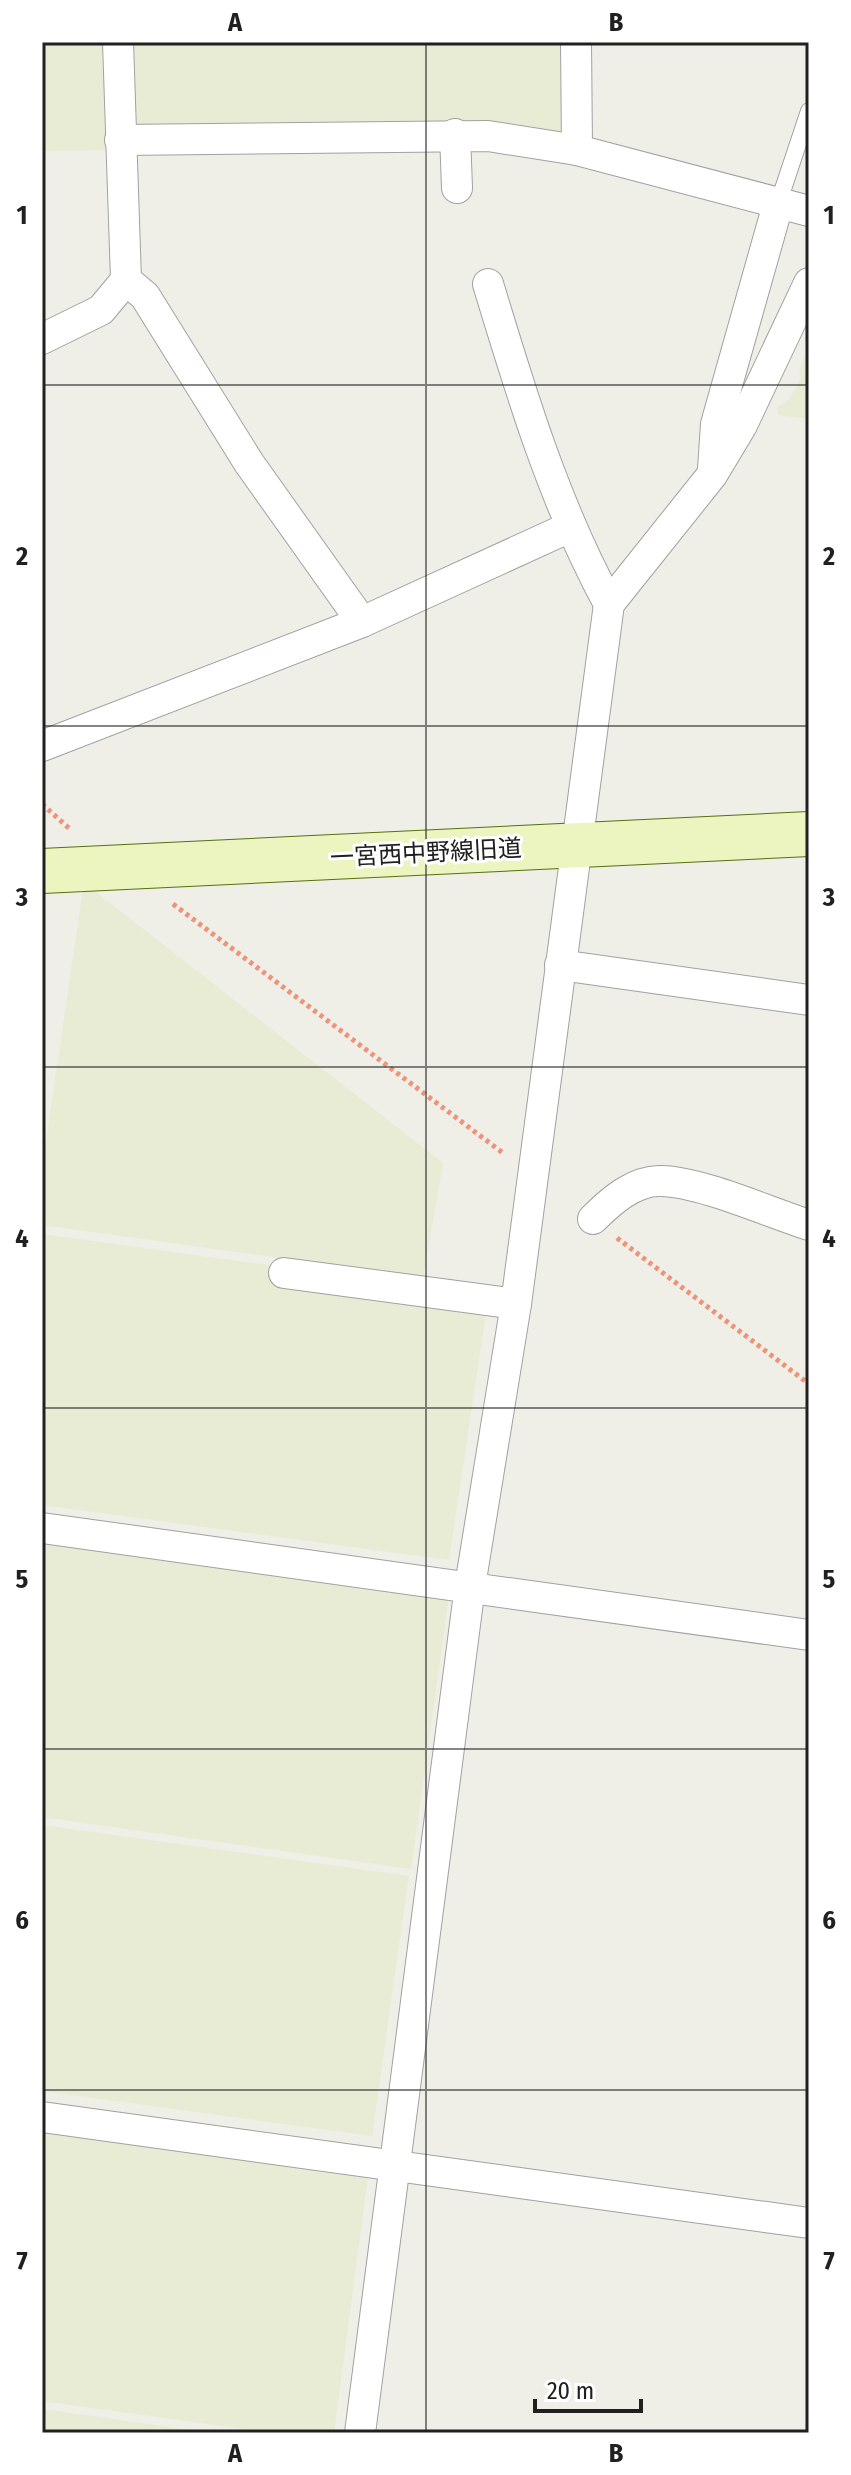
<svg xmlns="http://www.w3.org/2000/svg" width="851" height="2475" font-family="'Fira Sans Condensed','Noto Sans JP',sans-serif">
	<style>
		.farmland { fill: #e8ecd4 }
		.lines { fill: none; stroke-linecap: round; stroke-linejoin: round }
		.lane-casing { stroke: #a1a1a1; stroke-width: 18 }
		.street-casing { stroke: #a1a1a1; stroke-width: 32 }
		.secondary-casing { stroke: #596f0f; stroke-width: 46 }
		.path { stroke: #ee9379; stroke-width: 5; stroke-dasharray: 4 4; stroke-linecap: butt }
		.lane { stroke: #fff; stroke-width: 16 }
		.street { stroke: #fff; stroke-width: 30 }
		.secondary { stroke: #ecf4c0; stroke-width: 44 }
		.grid { fill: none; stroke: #202020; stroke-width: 2; stroke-opacity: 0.55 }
		.labels { text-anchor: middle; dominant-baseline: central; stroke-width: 6; stroke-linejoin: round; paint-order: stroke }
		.street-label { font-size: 24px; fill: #202020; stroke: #fff }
		.neatline { fill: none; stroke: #202020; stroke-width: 3 }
		.grid-label { font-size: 26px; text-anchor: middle; font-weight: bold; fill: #202020 }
	</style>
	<rect width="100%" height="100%" fill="#efeee7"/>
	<g class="farmland">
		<polygon points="42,42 110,42 110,150 42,151"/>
		<polygon points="129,42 568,42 568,125 551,139 145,132 131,117"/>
		<polygon points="809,348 809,419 779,415 777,408 789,400 801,378 799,371"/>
		<polygon points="83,889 92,889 443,1163 423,1278 42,1225 42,1168"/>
		<polygon points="42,1234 275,1266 487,1307 449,1560 42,1505"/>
		<polygon points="42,1543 449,1595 411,1869 42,1817"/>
		<polygon points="42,1825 409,1876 372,2136 42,2091"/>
		<polygon points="42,2129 368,2177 334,2433 273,2433 42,2401"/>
		<polygon points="42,2409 212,2433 42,2433"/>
	</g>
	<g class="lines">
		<defs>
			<polyline id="lane" points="779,201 809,111"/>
			<g id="street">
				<polyline points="576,42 577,150"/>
				<polyline points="455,134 457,188"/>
				<polyline points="120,140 488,136 577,150 809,211"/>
				<polyline points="126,280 145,296 249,463 362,622"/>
				<path d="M488,284C521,393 554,503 609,604"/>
				<polyline points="42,339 101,310 126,280 118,42"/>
				<polyline points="713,469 716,424 779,201"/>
				<polyline points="42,746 362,622 570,527"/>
				<polyline points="560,965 809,1000"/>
				<path d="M593,1219C610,1202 634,1180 661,1181C702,1182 768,1212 809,1225"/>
				<polyline points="284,1273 516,1304"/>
				<polyline points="42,1528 809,1635"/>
				<polyline points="42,2117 809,2223"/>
				<polyline points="360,2433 470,1586 516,1304 609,604 712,475 742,425 809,283"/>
			</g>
			<polyline id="secondary" points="42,871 809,834"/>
		</defs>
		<use href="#lane" class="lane-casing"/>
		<use href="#street" class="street-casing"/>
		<use href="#secondary" class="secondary-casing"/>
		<g class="path">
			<polyline points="42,804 71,830"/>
			<polyline points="173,904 503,1153"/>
			<polyline points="617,1238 809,1384"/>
		</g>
		<use href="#lane" class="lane"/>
		<use href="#street" class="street"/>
		<use href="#secondary" class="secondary"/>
	</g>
	<path class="grid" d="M426,42V2433M42,385H809M42,726H809M42,1067H809M42,1408H809M42,1749H809M42,2090H809"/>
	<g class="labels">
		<g class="street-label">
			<text transform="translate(426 853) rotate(-3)">一宮西中野線旧道</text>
		</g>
	</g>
	<rect width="851" height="2475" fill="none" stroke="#ffffff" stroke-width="88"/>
	<path d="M535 2399v12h106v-12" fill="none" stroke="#202020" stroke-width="4"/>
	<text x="547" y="2399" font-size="24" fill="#202020" stroke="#ffffff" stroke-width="6" paint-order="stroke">20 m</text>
	<rect x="44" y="44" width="763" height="2387" class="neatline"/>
	<g class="grid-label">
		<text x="235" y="31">A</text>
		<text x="616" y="31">B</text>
		<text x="22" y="224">1</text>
		<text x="829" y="224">1</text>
		<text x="22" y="565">2</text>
		<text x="829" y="565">2</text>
		<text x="22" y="906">3</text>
		<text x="829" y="906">3</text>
		<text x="22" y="1247">4</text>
		<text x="829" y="1247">4</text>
		<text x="22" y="1588">5</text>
		<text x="829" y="1588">5</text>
		<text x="22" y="1929">6</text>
		<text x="829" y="1929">6</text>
		<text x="22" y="2270">7</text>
		<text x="829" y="2270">7</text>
		<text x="235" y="2462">A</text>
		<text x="616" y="2462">B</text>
	</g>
</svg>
